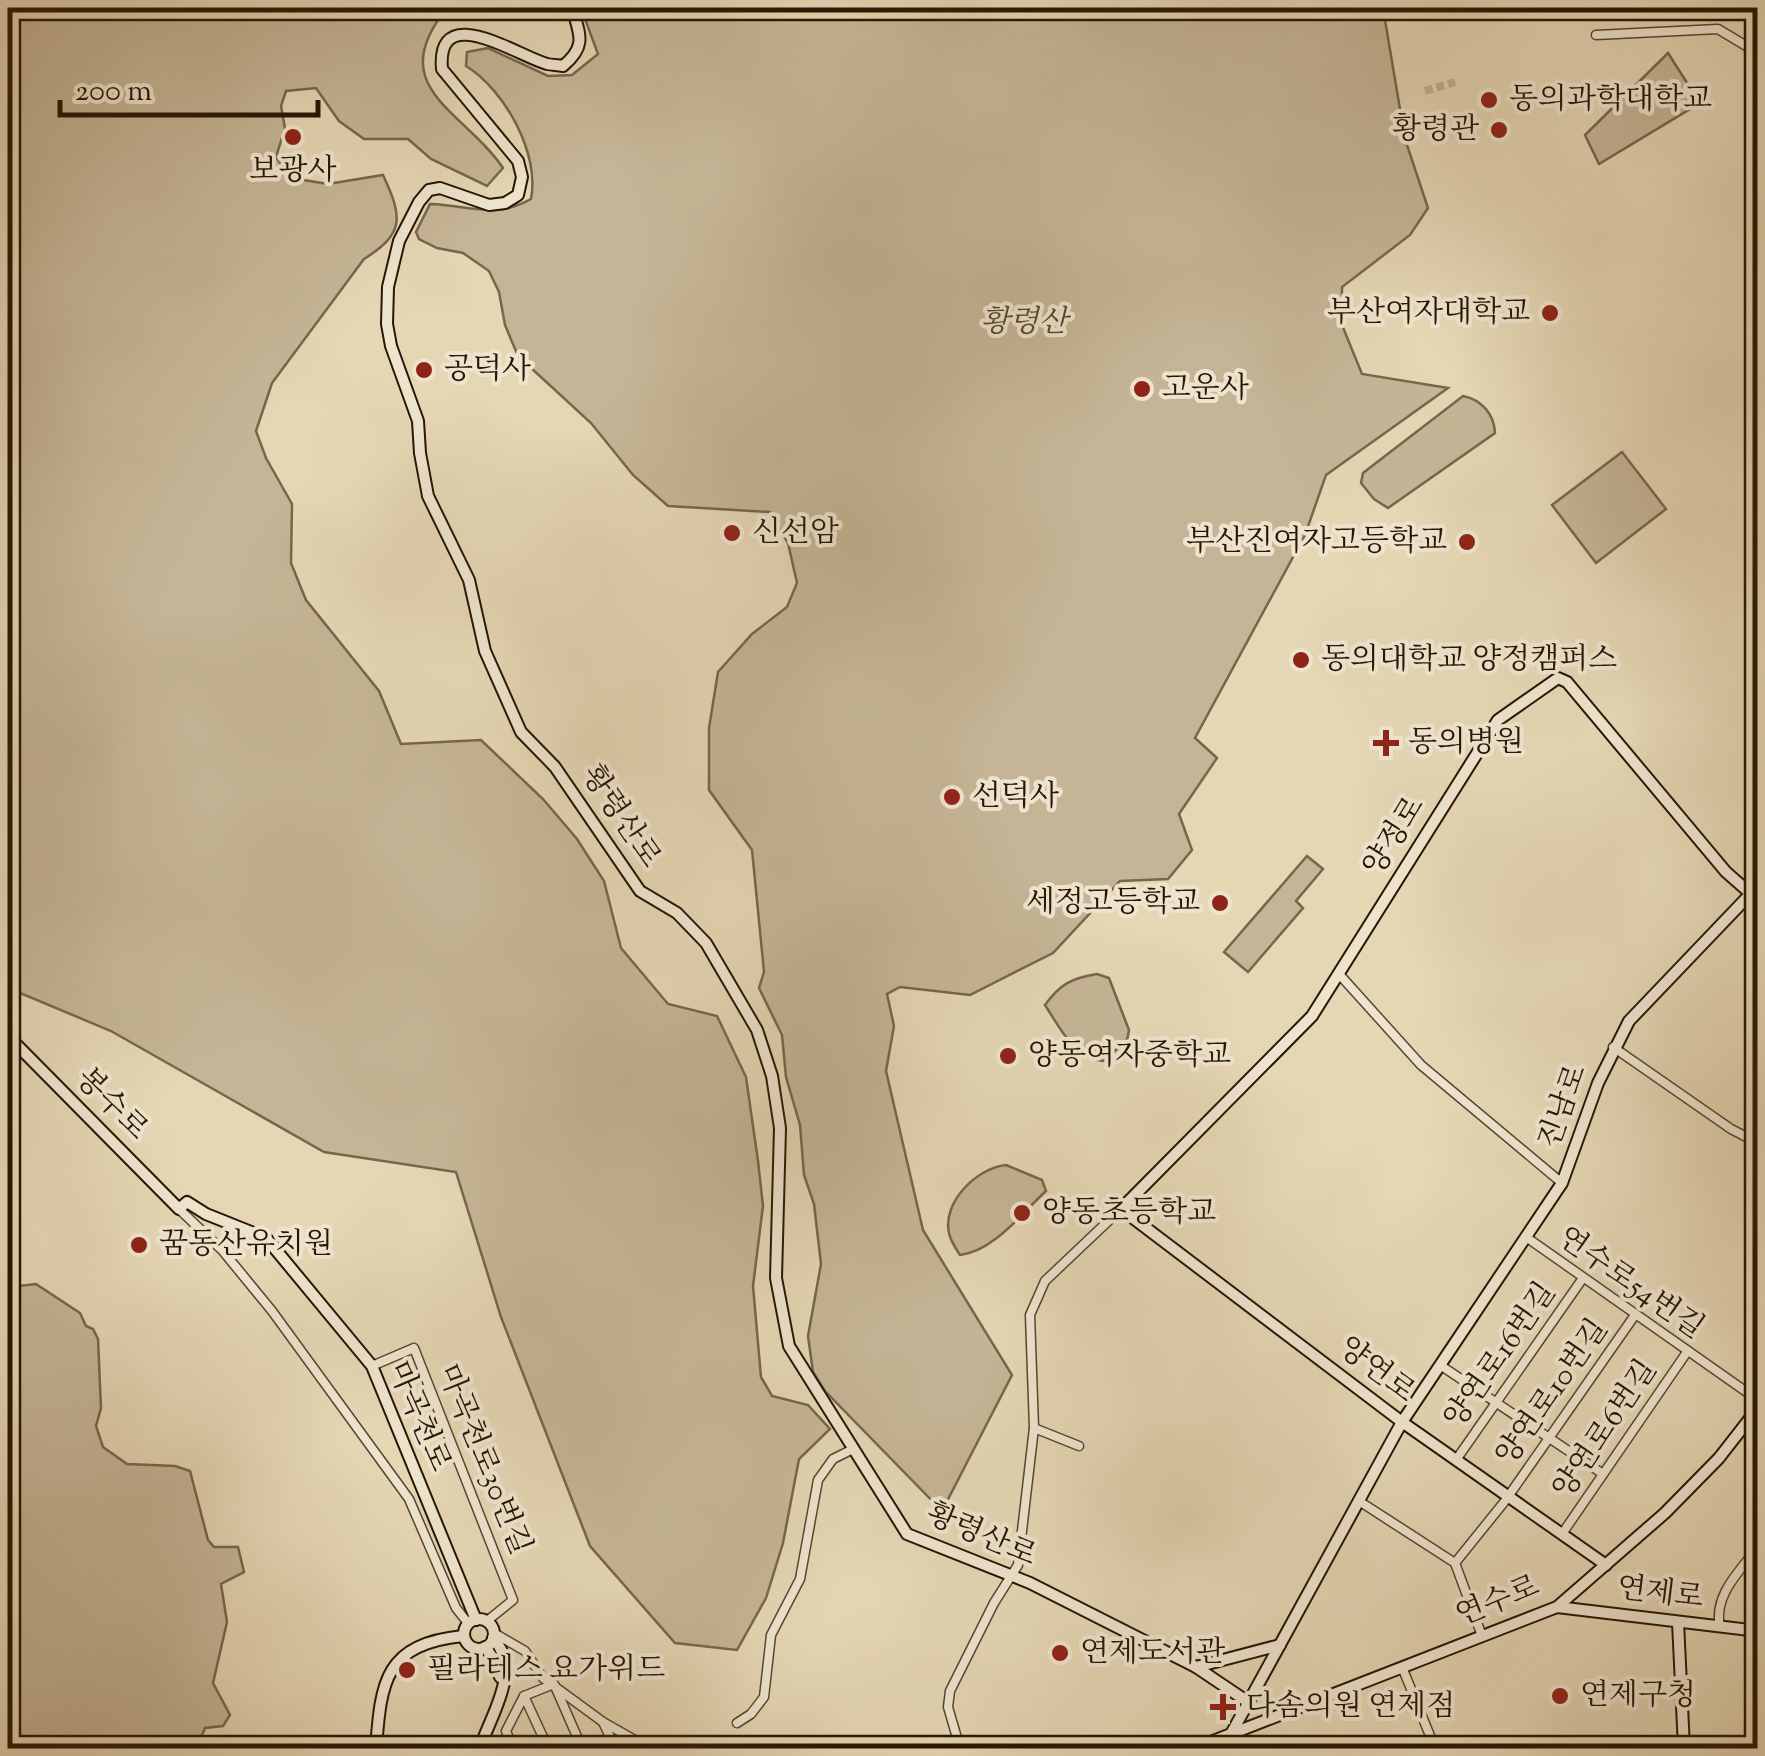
<svg xmlns="http://www.w3.org/2000/svg" width="1765" height="1756" font-family="'Sorts Mill Goudy','Noto Serif KR',serif">
	<style>
		.green { fill: #c5b596; stroke: #76664c; stroke-width: 2.5 }
		.lines { fill: none; stroke-linecap: round; stroke-linejoin: round }
		.street-tunnel { stroke: #bfb091; stroke-width: 8; stroke-dasharray: 8 4; stroke-linecap: butt }
		.street-casing { stroke: #56462f; stroke-width: 11 }
		.secondary-casing { stroke: #261603; stroke-width: 14 }
		.street { stroke: #eee4ce; stroke-width: 8 }
		.secondary { stroke: #eee4ce; stroke-width: 10 }
		.poi-dot { fill: #8f2418; stroke: #eee4ce; stroke-width: 4 }
		.labels { text-anchor: middle; dominant-baseline: central; stroke-width: 8; stroke-linejoin: round; paint-order: stroke }
		.poi-label { font-size: 30px; fill: #261603; stroke: #eee4ce; text-anchor: start }
		.park-label { font-size: 30px; font-style: italic; fill: #56462f; stroke: #eee4ce }
		.street-label { font-size: 30px; fill: #261603; stroke: #eee4ce }
	</style>
	<rect width="100%" height="100%" fill="#e5d6b4"/>
	<filter id="stains"><feTurbulence type="fractalNoise" baseFrequency=".002" numOctaves="4"/><feColorMatrix values="0 0 0 0 .2 0 0 0 0 .09 0 0 0 0 .02 0 0 0 .5 -.17"/></filter>
	<radialGradient id="worn" r=".72"><stop offset=".6" stop-color="#630" stop-opacity="0"/><stop offset="1" stop-color="#630" stop-opacity=".3"/></radialGradient>
	<g class="green">
		<path d="M8,8H447C382,88 464,110 503,168L487,186L431,159L408,139H364L339,121L316,88L286,91L281,106L285,128L276,157L291,178L328,184L383,175C402,216 406,233 364,259L272,383L256,431L266,458L292,504L291,563L306,600L379,691L401,744L481,740L543,799L577,839L604,881L621,948L668,1004L717,1016L746,1077L758,1161L763,1206L753,1286L761,1377L772,1396L808,1405L830,1429L799,1459L783,1543L766,1598L737,1650L675,1643L590,1546L501,1317L456,1172L324,1152L111,1031L8,988Z"/>
		<path d="M581,8H1383L1405,139L1428,208L1410,235L1342,287V325L1362,374L1448,388L1326,475L1305,535L1195,738L1217,758L1179,814L1192,850L1168,879L1120,881L1053,953L970,995L900,987L887,994L894,1026L886,1071L923,1230L1012,1375L942,1511L825,1391L813,1372L808,1336L821,1264L814,1204L804,1175L800,1125L786,1077L782,1035L759,988L764,972L752,850L709,790V728L718,672L752,634L787,607L797,583L788,543L770,512L668,506L633,475L591,423L518,356L505,325L499,292L489,271L463,253L437,248L419,239L416,232L430,204C469,205 494,220 531,199C540,154 505,90 466,66L467,52L488,48L548,76L572,75L598,54Z"/>
		<polygon points="1668,53 1700,103 1599,164 1585,135"/>
		<path d="M1463,396C1482,400 1494,414 1495,433L1388,508L1374,499L1361,483L1363,473Z"/>
		<polygon points="1622,452 1666,509 1596,563 1552,505"/>
		<polygon points="1307,856 1323,869 1296,901 1303,908 1248,972 1224,952"/>
		<path d="M1097,974L1109,978L1129,1030L1127,1040L1104,1061C1074,1059 1060,1028 1045,1005C1060,984 1072,978 1097,974Z"/>
		<path d="M1006,1165L1042,1180L1046,1191C1022,1213 994,1251 960,1255C956,1249 950,1240 949,1233C942,1202 977,1168 1006,1165Z"/>
		<polygon points="8,1284 10,1287 36,1284 80,1313 86,1326 93,1329 98,1339 101,1408 96,1426 103,1447 127,1464 175,1466 190,1471 208,1540 214,1547 238,1547 244,1572 221,1584 227,1622 213,1683 230,1715 223,1726 205,1728 200,1740 201,1748 8,1748"/>
	</g>
	<g class="lines">
		<polyline class="street-tunnel" points="1425,91 1455,82"/>
		<defs>
			<g id="street">
				<polyline points="1596,35 1718,29 1758,53"/>
				<polyline points="1339,974 1421,1065 1562,1183"/>
				<polyline points="1613,1047 1731,1129 1758,1143"/>
				<polyline points="179,1209 222,1250 272,1311 409,1499 456,1608 468,1623"/>
				<polyline points="1526,1237 1758,1400"/>
				<polyline points="1440,1365 1603,1474"/>
				<polyline points="372,1366 414,1348 513,1600 487,1621"/>
				<polyline points="1034,1428 1079,1446"/>
				<polyline points="1456,1460 1583,1278"/>
				<polyline points="1359,1501 1455,1563 1482,1636"/>
				<polyline points="1562,1534 1687,1352"/>
				<polyline points="1455,1563 1505,1501 1635,1315"/>
				<path d="M1720,1627C1713,1595 1740,1571 1758,1547"/>
				<polyline points="494,1633 525,1651 543,1678 603,1722 649,1748"/>
				<polyline points="1402,1667 1435,1748"/>
				<polyline points="524,1696 548,1748"/>
				<polyline points="603,1722 615,1748"/>
				<polyline points="737,1723 751,1714 764,1697 771,1635 800,1579 818,1480 833,1459 853,1449"/>
				<polyline points="513,1748 506,1731 524,1696 554,1684 582,1748"/>
				<polyline points="960,1748 948,1707 950,1691 994,1603 1018,1565 1034,1428 1030,1315 1045,1281 1121,1209"/>
			</g>
			<g id="secondary">
				<path d="M572,8C580,35 587,46 563,66C557,65 552,65 547,64C516,55 436,0 442,69L518,161L522,177L518,195L505,203L489,205L440,188L429,190L419,202L399,241L388,287L387,324L391,346L418,421L420,453L428,496L469,580L485,651L521,732L555,767L640,891L677,913L706,943L757,1030L772,1076L780,1128L776,1278L789,1346L907,1534L1030,1583L1196,1667L1248,1702"/>
				<polyline points="8,1036 179,1209 187,1202 206,1214 266,1238 372,1366 476,1620"/>
				<polyline points="1606,1565 1402,1422 1121,1209 1312,1016 1498,720 1558,678 1567,682 1726,872 1758,900"/>
				<polyline points="1557,1607 1758,1631"/>
				<circle cx="479" cy="1634" r="15"/>
				<polyline points="1678,1622 1684,1748"/>
				<polyline points="485,1647 495,1661 500,1677"/>
				<polyline points="1196,1667 1280,1645"/>
				<polyline points="1231,1734 1402,1422 1562,1183 1598,1083 1629,1021 1758,886"/>
				<path d="M376,1748C381,1681 385,1644 463,1636"/>
				<path d="M480,1748C490,1716 523,1670 493,1638"/>
				<polyline points="1195,1748 1557,1607 1665,1513 1719,1458 1758,1408"/>
			</g>
		</defs>
		<use href="#street" class="street-casing"/>
		<use href="#secondary" class="secondary-casing"/>
		<use href="#street" class="street"/>
		<use href="#secondary" class="secondary"/>
	</g>
	<g class="poi-dot">
		<circle cx="1489" cy="100" r="10"/>
		<circle cx="1499" cy="130" r="10"/>
		<circle cx="293" cy="137" r="10"/>
		<circle cx="1550" cy="313" r="10"/>
		<circle cx="424" cy="370" r="10"/>
		<circle cx="1142" cy="389" r="10"/>
		<circle cx="732" cy="533" r="10"/>
		<circle cx="1467" cy="542" r="10"/>
		<circle cx="1301" cy="660" r="10"/>
		<path d="M1381 728h10v10h10v10h-10v10h-10v-10h-10v-10h10z"/>
		<circle cx="952" cy="797" r="10"/>
		<circle cx="1220" cy="903" r="10"/>
		<circle cx="1008" cy="1056" r="10"/>
		<circle cx="1022" cy="1213" r="10"/>
		<circle cx="139" cy="1245" r="10"/>
		<circle cx="1060" cy="1653" r="10"/>
		<circle cx="407" cy="1670" r="10"/>
		<circle cx="1560" cy="1696" r="10"/>
		<path d="M1218 1692h10v10h10v10h-10v10h-10v-10h-10v-10h10z"/>
	</g>
	<g class="labels">
		<g class="poi-label">
			<text x="1509" y="100">동의과학대학교</text>
			<text x="1479" y="130" text-anchor="end">황령관</text>
			<text x="293" y="171" text-anchor="middle">보광사</text>
			<text x="1530" y="313" text-anchor="end">부산여자대학교</text>
			<text x="444" y="370">공덕사</text>
			<text x="1162" y="389">고운사</text>
			<text x="752" y="533">신선암</text>
			<text x="1447" y="542" text-anchor="end">부산진여자고등학교</text>
			<text x="1321" y="660">동의대학교 양정캠퍼스</text>
			<text x="1408" y="743">동의병원</text>
			<text x="972" y="797">선덕사</text>
			<text x="1200" y="903" text-anchor="end">세정고등학교</text>
			<text x="1028" y="1056">양동여자중학교</text>
			<text x="1042" y="1213">양동초등학교</text>
			<text x="159" y="1245">꿈동산유치원</text>
			<text x="1080" y="1653">연제도서관</text>
			<text x="427" y="1670">필라테스 요가위드</text>
			<text x="1580" y="1696">연제구청</text>
			<text x="1246" y="1707">다솜의원 연제점</text>
		</g>
		<g class="park-label">
			<text x="1024" y="323">황령산</text>
		</g>
		<g class="street-label">
			<text transform="translate(620 817) rotate(56)">황령산로</text>
			<text transform="translate(1395 837) rotate(-58)">양정로</text>
			<text transform="translate(111 1105) rotate(45)">봉수로</text>
			<text transform="translate(1564 1107) rotate(-70)">진남로</text>
			<text transform="translate(1630 1284) rotate(35)">연수로54번길</text>
			<text transform="translate(1501 1356) rotate(-55)">양연로16번길</text>
			<text transform="translate(1376 1371) rotate(37)">양연로</text>
			<text transform="translate(1553 1393) rotate(-55)">양연로10번길</text>
			<text transform="translate(418 1417) rotate(67)">마곡천로</text>
			<text transform="translate(1606 1430) rotate(-56)">양연로6번길</text>
			<text transform="translate(483 1460) rotate(68)">마곡천로30번길</text>
			<text transform="translate(981 1536) rotate(23)">황령산로</text>
			<text transform="translate(1660 1594) rotate(7)">연제로</text>
			<text transform="translate(1498 1602) rotate(-22)">연수로</text>
		</g>
	</g>
	<rect width="1765" height="1756" fill="none" stroke="#e5d6b4" stroke-width="40"/>
	<rect x="10" y="10" width="1745" height="1736" fill="none" stroke="#261603" stroke-width="5"/>
	<rect x="20" y="20" width="1725" height="1716" fill="none" stroke="#261603" stroke-width="2.5"/>
	<path d="M60 100v15h258v-15" fill="none" stroke="#261603" stroke-width="5"/>
	<text x="75" y="100" font-size="30" fill="#261603" stroke="#eee4ce" stroke-width="8" paint-order="stroke">200 m</text>
	<rect width="100%" height="100%" filter="url(#stains)"/>
	<rect width="100%" height="100%" fill="url(#worn)"/>
</svg>
